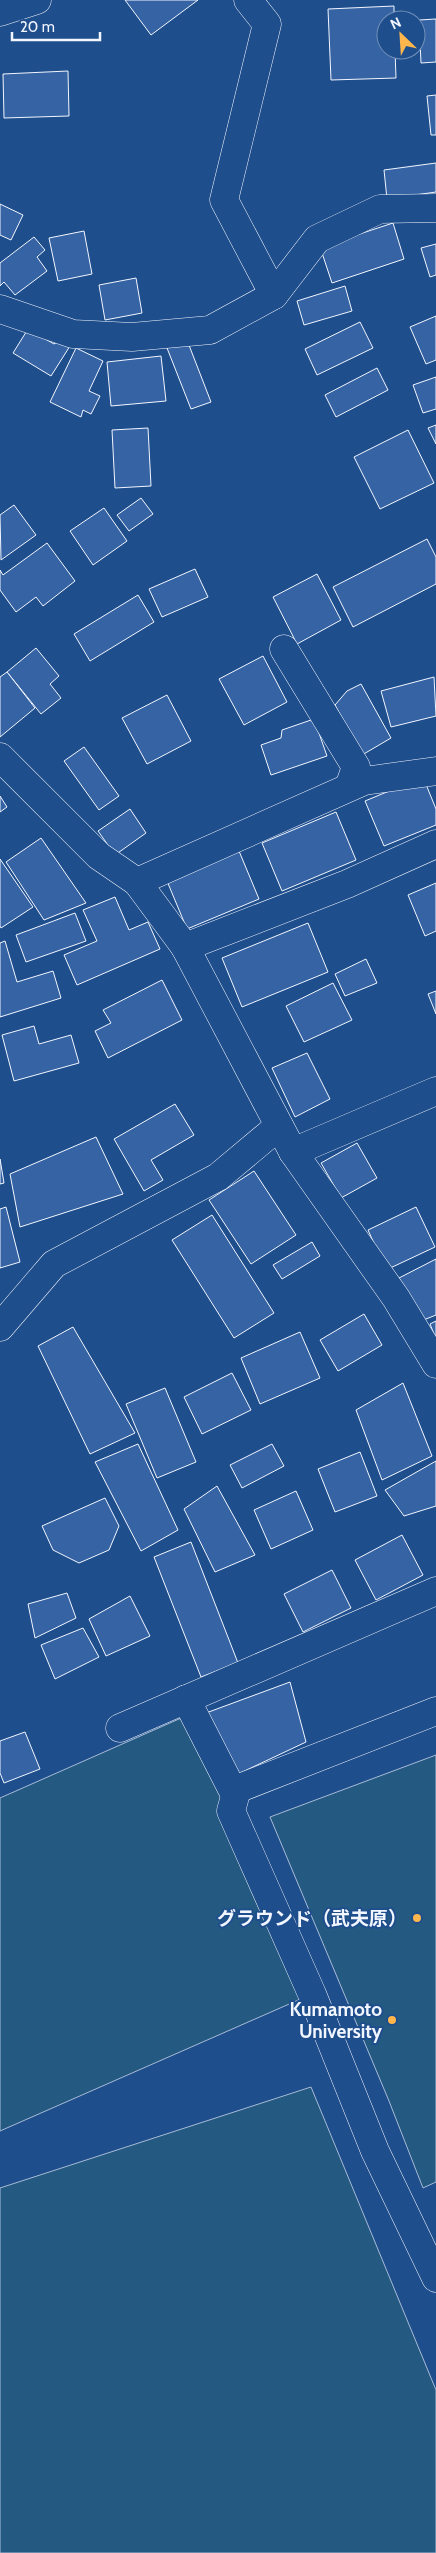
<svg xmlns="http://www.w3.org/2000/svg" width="436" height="2553" font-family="Cabin,'Noto Sans JP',sans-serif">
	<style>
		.green { fill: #245a82; stroke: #a8bbd7 }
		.building { fill: #3563a3; stroke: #f2f6ff }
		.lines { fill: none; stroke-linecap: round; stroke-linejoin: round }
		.minor-casing { stroke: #f2f6ff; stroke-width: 29 }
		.minor { stroke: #1f4e8c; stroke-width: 28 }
		.poi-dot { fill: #ffb74d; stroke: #1f4e8c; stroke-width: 2 }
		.labels { text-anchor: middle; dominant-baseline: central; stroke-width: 4; stroke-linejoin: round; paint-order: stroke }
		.poi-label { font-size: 19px; font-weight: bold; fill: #f2f6ff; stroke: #1f4e8c; text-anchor: end }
	</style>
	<rect width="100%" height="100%" fill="#1f4e8c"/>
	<g class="green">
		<polygon points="188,1715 312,1994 0,2131 0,1798"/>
		<polygon points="436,1755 436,2182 423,2188 389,2101 270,1817"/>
		<polygon points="311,2087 436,2390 436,2553 0,2553 0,2188"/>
	</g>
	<g class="building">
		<polygon points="125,0 198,0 151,35"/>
		<polygon points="394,6 394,20 386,20 386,50 395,50 396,78 331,80 328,9"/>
		<polygon points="436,19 436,62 421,63 419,20"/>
		<polygon points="68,71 69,116 4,118 3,74"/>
		<polygon points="436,95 436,135 431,135 427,96"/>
		<polygon points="436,163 436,192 387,199 384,170"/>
		<polygon points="0,204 23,215 11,240 0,235"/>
		<polygon points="393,223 404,259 332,283 320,247"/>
		<polygon points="84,231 92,274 58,281 49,238"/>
		<polygon points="34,237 45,250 37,257 47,271 15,295 4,282 0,286 0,263"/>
		<polygon points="436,244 436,275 430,277 421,248"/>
		<polygon points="136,278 142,313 105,320 99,285"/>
		<polygon points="345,286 352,311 304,325 297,301"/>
		<polygon points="436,316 436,360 426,364 410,327"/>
		<polygon points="360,322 373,348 317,375 305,349"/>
		<polygon points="28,329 54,344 60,340 70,346 51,376 13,353"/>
		<polygon points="187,340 211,402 191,409 167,348"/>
		<polygon points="76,348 103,361 89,391 100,396 91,414 83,410 81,417 50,402"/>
		<polygon points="161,356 166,401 111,406 107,362"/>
		<polygon points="377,368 388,390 336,417 325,395"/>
		<polygon points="436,377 436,409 423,413 413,385"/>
		<polygon points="436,425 436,444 428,428"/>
		<polygon points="148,428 151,486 115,488 112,430"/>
		<polygon points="408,430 434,483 380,509 354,457"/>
		<polygon points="141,498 153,514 129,531 117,515"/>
		<polygon points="14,505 36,535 1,560 0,515"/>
		<polygon points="104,508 127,541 93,565 70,531"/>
		<polygon points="427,539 436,557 436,584 353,627 333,587"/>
		<polygon points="47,543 75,581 43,606 36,597 16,612 0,590 0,570 3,575"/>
		<polygon points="195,569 208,597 162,617 149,589"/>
		<polygon points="317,574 341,620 297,644 273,597"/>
		<polygon points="138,595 154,622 90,661 74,634"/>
		<polygon points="36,648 59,676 50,684 61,698 41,714 7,672"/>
		<polygon points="263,656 287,702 244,725 219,679"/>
		<polygon points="7,672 35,708 0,737 0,677"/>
		<polygon points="434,677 436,716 391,727 381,691"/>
		<polygon points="361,684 391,738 362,755 335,705 347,691"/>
		<polygon points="167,695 191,741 147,764 122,718"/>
		<polygon points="314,719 327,756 271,775 261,745 281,738 282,730"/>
		<polygon points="84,747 119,796 99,810 64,761"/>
		<polygon points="423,777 436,809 436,825 384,846 365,801"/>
		<polygon points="0,796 7,807 0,812"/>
		<polygon points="130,809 146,833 115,855 98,831"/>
		<polygon points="336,812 356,860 282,891 262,843"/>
		<polygon points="41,838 86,903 44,920 6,862"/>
		<polygon points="239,851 259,899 187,929 167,881"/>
		<polygon points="0,859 33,907 1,928 0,926"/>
		<polygon points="436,883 436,931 425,936 408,895"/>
		<polygon points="115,897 129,930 148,922 160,949 77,985 64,955 97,941 83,910"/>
		<polygon points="75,913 86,941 26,962 16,935"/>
		<polygon points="308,923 328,972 242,1007 222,958"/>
		<polygon points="5,941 17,982 53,971 61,998 0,1017 0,943"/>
		<polygon points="366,959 377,983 345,996 335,974"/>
		<polygon points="162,980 182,1020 108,1058 95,1031 111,1023 103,1010"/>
		<polygon points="333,983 352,1020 304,1042 286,1006"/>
		<polygon points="436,991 436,1014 428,994"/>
		<polygon points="34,1026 39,1044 71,1035 79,1063 14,1081 2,1035"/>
		<polygon points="307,1053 330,1099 295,1117 272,1068"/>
		<polygon points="175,1104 194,1135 151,1160 163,1180 144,1191 114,1139"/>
		<polygon points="96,1137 123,1194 20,1227 10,1174"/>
		<polygon points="357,1143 377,1178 341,1198 321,1163"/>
		<polygon points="0,1159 4,1183 0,1184"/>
		<polygon points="254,1171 296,1235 251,1264 209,1200"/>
		<polygon points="6,1207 20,1262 0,1268 0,1209"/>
		<polygon points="416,1207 435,1247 386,1270 368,1230"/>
		<polygon points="212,1215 274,1313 234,1338 172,1240"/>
		<polygon points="312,1242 320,1256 282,1279 273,1265"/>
		<polygon points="436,1259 436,1315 421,1321 399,1278"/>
		<polygon points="364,1314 382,1345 338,1371 320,1340"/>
		<polygon points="436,1321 436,1339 430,1324"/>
		<polygon points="73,1327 135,1433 90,1454 38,1346"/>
		<polygon points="300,1332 320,1378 260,1404 241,1358"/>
		<polygon points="232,1373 251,1410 202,1434 184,1397"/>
		<polygon points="403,1383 432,1456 382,1480 356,1410"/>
		<polygon points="165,1388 196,1462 157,1478 126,1404"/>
		<polygon points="138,1444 178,1530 141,1551 95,1462"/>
		<polygon points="272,1444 284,1466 242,1488 230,1465"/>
		<polygon points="360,1452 377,1496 335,1512 318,1469"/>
		<polygon points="436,1461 436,1506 404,1516 385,1490"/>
		<polygon points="217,1486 255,1555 215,1572 184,1509"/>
		<polygon points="296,1491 313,1530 271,1549 254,1510"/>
		<polygon points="105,1498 119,1526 109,1550 79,1563 53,1550 42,1526"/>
		<polygon points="402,1535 423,1575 376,1600 355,1560"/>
		<polygon points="191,1542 238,1663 201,1677 154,1557"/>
		<polygon points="332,1570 351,1608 303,1632 284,1594"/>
		<polygon points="67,1593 76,1618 35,1638 28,1604"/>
		<polygon points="130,1596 150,1636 106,1656 89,1619"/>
		<polygon points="83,1628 99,1657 55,1679 41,1645"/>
		<polygon points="290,1682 306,1742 236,1775 206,1713"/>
		<polygon points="25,1732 40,1769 4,1783 0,1773 0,1741"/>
	</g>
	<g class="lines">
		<defs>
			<g id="minor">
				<polyline points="248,0 267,24 224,200 274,295"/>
				<polyline points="0,12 37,0"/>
				<polyline points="0,309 73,334 132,337 210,330 274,295 317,239 380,209 436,208"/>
				<polyline points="284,649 356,767 349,787"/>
				<polyline points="0,757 99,856 137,882 185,947 293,1152 396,1298 436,1364"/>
				<polyline points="137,882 364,781 436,771"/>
				<polyline points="185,947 347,884 436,844"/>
				<polyline points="293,1152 436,1091"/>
				<polyline points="0,1327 54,1264 218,1177 279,1126"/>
				<polyline points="186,1699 235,1795"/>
				<polyline points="436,1711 237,1789 231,1811 312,1994 375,2151 436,2278"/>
				<polyline points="120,1728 436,1591"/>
			</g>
		</defs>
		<use href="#minor" class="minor-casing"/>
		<use href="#minor" class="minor"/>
	</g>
	<g class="poi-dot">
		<circle cx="417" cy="1918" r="5"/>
		<circle cx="392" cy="2020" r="5"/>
	</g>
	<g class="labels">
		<g class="poi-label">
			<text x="407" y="1918">グラウンド（武夫原）</text>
			<text x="382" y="2009">Kumamoto<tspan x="382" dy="22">University</tspan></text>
		</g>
	</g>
	<g transform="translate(401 35) rotate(335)"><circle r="24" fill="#1f4e8c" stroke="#7391ba"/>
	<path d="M0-4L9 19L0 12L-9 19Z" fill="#ffb74d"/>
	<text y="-8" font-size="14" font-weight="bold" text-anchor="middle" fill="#f2f6ff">N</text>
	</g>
	<path d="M12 32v8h88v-8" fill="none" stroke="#f2f6ff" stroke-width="2.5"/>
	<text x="20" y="32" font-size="15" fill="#f2f6ff" stroke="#1f4e8c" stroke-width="4" paint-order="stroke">20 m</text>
</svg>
